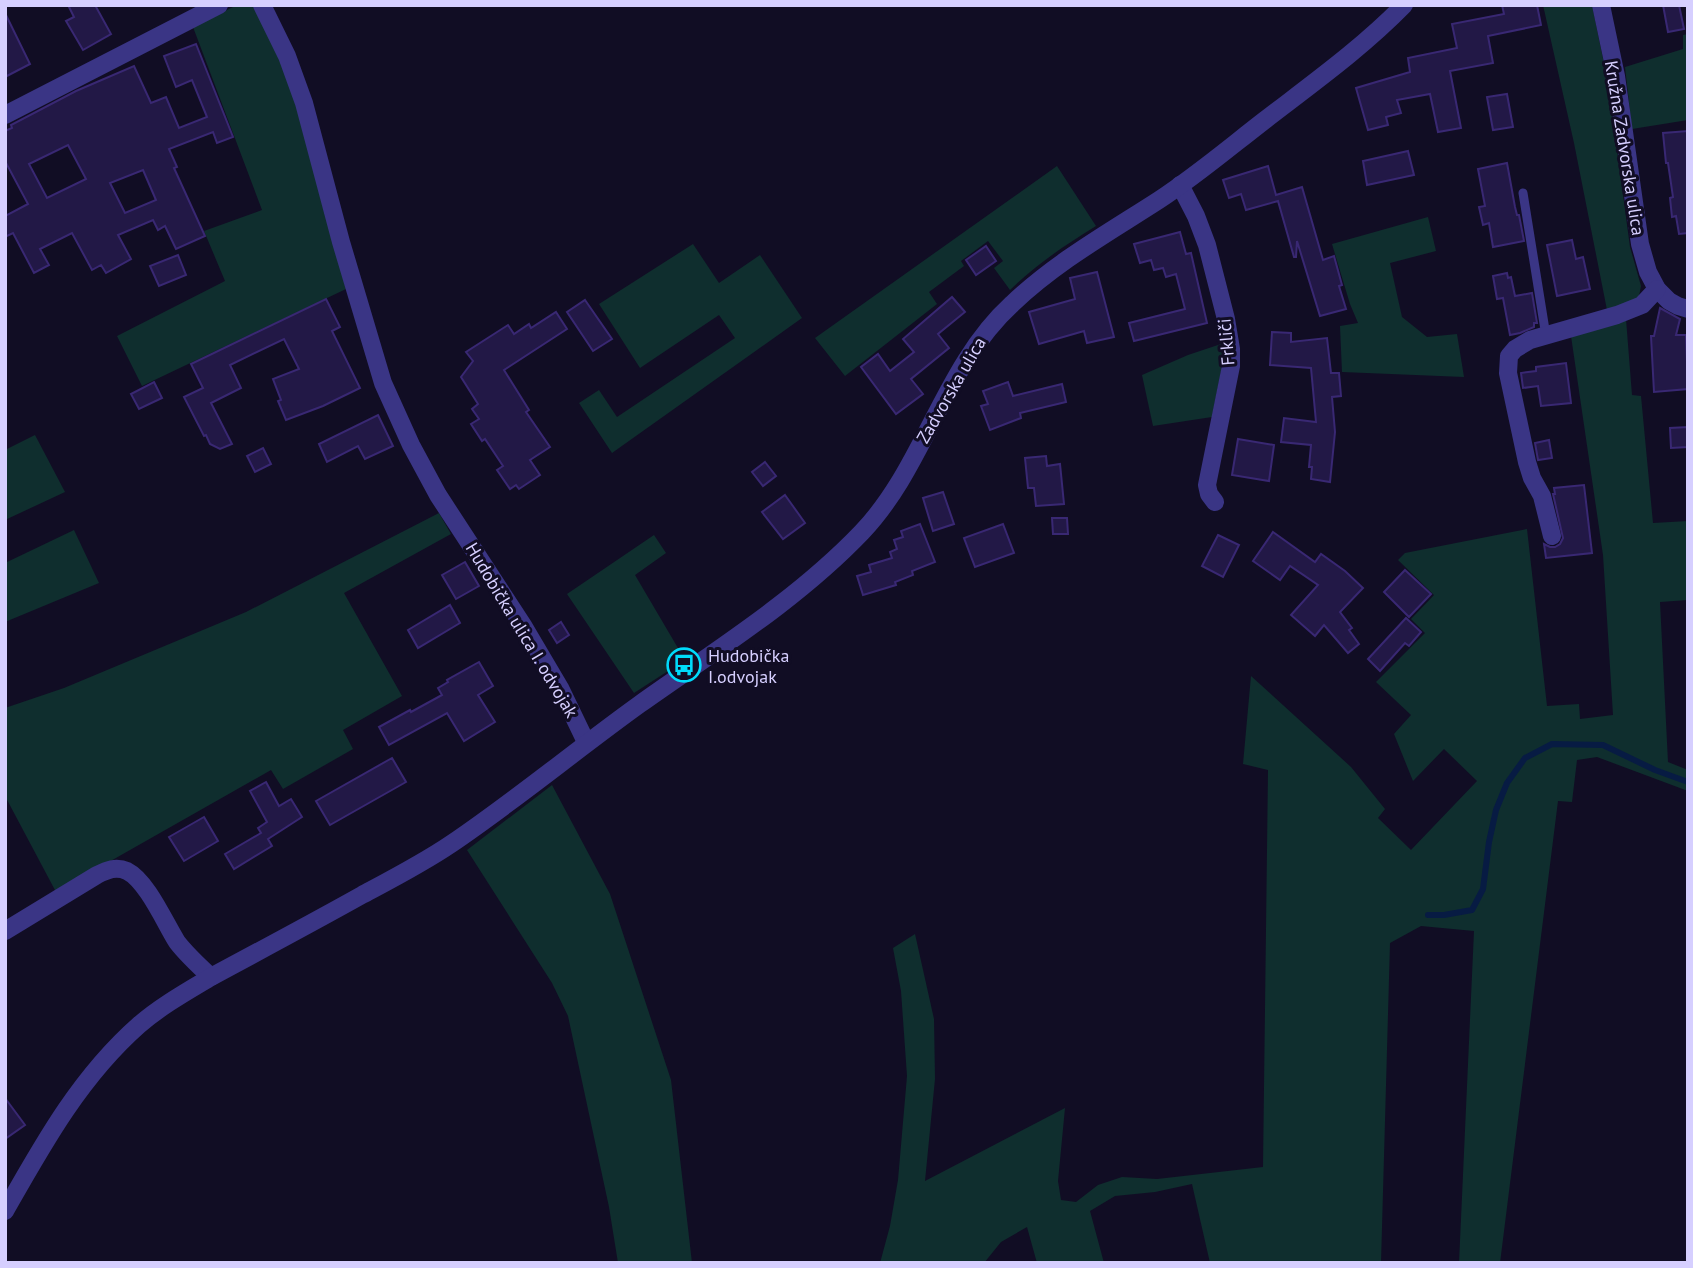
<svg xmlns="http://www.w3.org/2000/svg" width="1693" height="1268" font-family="'PT Sans',sans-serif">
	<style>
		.green { fill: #0f2e2e }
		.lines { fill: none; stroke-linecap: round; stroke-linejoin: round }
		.stream { stroke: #071b43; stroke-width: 6 }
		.building { fill: #221846; stroke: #392873; stroke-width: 2; fill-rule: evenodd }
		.service { stroke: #3a3585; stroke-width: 9 }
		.minor { stroke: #3a3585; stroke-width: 18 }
		.labels { text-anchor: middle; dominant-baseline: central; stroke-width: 6; stroke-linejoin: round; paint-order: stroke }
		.street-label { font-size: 18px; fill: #d6cfff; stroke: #110d24 }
		.poi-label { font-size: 18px; fill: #d6cfff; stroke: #110d24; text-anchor: start }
	</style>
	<rect width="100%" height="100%" fill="#110d24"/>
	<g class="green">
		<polygon points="237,5 251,5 255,8 268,28 298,107 346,289 142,386 117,336 225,281 204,231 262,210 193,27"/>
		<polygon points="1543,5 1592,5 1608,83 1630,247 1641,286 1639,296 1634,301 1607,310 1574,143"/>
		<polygon points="1688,34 1688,120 1632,129 1625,67 1683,49 1683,35"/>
		<path d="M1057,166L1096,226C1064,246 1038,263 1010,290L994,268L1003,261L988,241L961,261L964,266L929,292L937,304L845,376L815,338Z"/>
		<polygon points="1428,217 1436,251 1390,263 1402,317 1427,337 1457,334 1464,377 1342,372 1340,326 1358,323 1350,304 1332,244"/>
		<polygon points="693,244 719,283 760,255 802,318 612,453 579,403 599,390 617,417 735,338 719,315 640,368 599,304"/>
		<polygon points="1626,319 1632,395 1641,396 1653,523 1688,521 1688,600 1660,602 1668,762 1688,770 1688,791 1597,757 1577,760 1572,802 1558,801 1500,1263 1459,1263 1474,931 1421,926 1390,943 1381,1263 1210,1263 1192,1184 1155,1192 1115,1196 1090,1211 1104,1263 1037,1263 1027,1227 1001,1242 984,1263 880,1263 890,1226 898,1180 907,1076 901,991 893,948 915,934 934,1019 935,1079 925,1181 1065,1108 1058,1181 1061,1200 1076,1202 1098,1185 1122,1177 1157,1179 1263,1167 1268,770 1243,764 1251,676 1351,767 1385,809 1378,818 1411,850 1477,781 1444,749 1413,781 1394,734 1411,715 1376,682 1425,633 1411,619 1434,595 1398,560 1405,553 1527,529 1547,706 1579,704 1580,719 1613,715 1603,555 1571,336"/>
		<polygon points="1221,344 1223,361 1212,417 1153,426 1142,375 1188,355"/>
		<polygon points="35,435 65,492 5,520 5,450"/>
		<polygon points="439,513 451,534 344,593 402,696 343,730 353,749 283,789 271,770 56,892 5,796 5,708 64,688 246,612"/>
		<polygon points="74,530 99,583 5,622 5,563"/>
		<polygon points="654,535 666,553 635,575 685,660 634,693 567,594"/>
		<polygon points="552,785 610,894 671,1080 692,1263 618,1263 609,1207 568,1016 552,983 467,850"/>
	</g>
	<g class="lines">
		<polyline class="stream" points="1428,915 1444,915 1472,910 1483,889 1489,842 1496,810 1507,783 1525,758 1552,744 1603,745 1655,770 1688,782"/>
	</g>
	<g class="building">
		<polygon points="68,5 95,5 111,34 83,50 66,21 74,17"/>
		<polygon points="1502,5 1537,5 1541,25 1488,36 1493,63 1450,71 1461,128 1438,132 1430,94 1397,100 1401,113 1386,117 1388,125 1368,130 1356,88 1410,72 1408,58 1457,48 1452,24 1504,14"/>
		<polygon points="1663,5 1679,5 1684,29 1668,32"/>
		<polygon points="5,13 30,64 5,77"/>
		<path d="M196,44L233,137L217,143L213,132L169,149L177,167L174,168L205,236L176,249L165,226L158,230L153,220L118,235L131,259L106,273L101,265L92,270L72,233L40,249L49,265L34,273L13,233L5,237V216L28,204L5,161V131L12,128L11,125L76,91L134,66L151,103L166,97L179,128L207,117L192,80L176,87L164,56ZM68,145L86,179L47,198L29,164ZM143,170L156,200L125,213L110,183Z"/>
		<polygon points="1507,94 1513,127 1493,130 1487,97"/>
		<polygon points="1688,131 1688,233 1679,234 1676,216 1672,217 1670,198 1673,197 1668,163 1666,163 1663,133"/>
		<polygon points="1408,151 1414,175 1367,185 1363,161"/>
		<polygon points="1507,163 1515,207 1517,215 1519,215 1524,241 1493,247 1489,223 1483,225 1479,207 1485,206 1478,169"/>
		<polygon points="1268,166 1276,195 1302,187 1323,260 1334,256 1342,285 1339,286 1346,309 1320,316 1297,241 1296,257 1294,257 1278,201 1246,210 1241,194 1229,198 1223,180"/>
		<polygon points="1180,232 1186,254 1191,253 1207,323 1134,341 1129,323 1185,309 1176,274 1166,277 1163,268 1154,270 1151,260 1140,263 1134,244"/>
		<polygon points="1572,240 1576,259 1583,257 1590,289 1557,296 1547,245"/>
		<polygon points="986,246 996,261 976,275 966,260"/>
		<polygon points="178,255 186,275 159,286 150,266"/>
		<polygon points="1097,272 1114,337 1087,343 1084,331 1039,344 1029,312 1075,299 1070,278"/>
		<polygon points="1507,273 1508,278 1511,277 1515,296 1532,293 1537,323 1534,323 1534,327 1520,333 1510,335 1503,298 1497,299 1493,276"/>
		<polygon points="952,297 965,312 938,334 949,348 911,379 923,394 896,414 861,367 878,354 890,371 914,352 903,339"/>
		<polygon points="326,299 340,327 332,331 360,388 323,406 286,420 278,401 281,400 273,379 299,369 284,339 230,365 241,388 211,403 232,444 220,449 210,444 206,435 204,436 184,397 203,388 191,364"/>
		<polygon points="585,300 612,339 593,351 567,312"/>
		<polygon points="1660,308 1680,319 1676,335 1686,335 1688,389 1654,392 1651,336 1654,336"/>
		<polygon points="556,312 567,329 504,370 529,410 526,412 550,447 530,460 540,475 519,489 516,485 510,489 497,470 503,466 485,439 482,441 471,424 479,419 472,409 478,404 461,377 473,361 466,352 508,325 514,334 529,324 531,328"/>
		<polygon points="1272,332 1291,333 1291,342 1327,338 1331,373 1339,373 1341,396 1332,397 1335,432 1330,482 1311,479 1312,467 1309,467 1311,445 1281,442 1284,418 1316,422 1311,368 1270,365"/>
		<polygon points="1566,363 1571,403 1541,406 1538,386 1523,388 1521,373 1536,371 1536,367"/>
		<polygon points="154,382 162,398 139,409 131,394"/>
		<polygon points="1008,382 1013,396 1062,384 1066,402 1020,413 1021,418 990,430 981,406 988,404 983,391"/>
		<polygon points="378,415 393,446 365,459 358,446 327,462 319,444"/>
		<polygon points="1688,427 1688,447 1671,448 1670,428"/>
		<polygon points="1238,439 1274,445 1269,481 1232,475"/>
		<polygon points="1549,440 1552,458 1538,460 1535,443"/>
		<polygon points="263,448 271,464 255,472 247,456"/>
		<polygon points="1046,456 1047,466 1060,464 1064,504 1036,506 1034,488 1028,488 1025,458"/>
		<polygon points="765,462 776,476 763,486 752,472"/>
		<polygon points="1584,485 1592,553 1546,558 1544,544 1550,547 1555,547 1560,544 1563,538 1553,494 1555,494 1554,488"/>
		<polygon points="943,492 954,524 933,531 923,498"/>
		<polygon points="785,495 805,523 783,539 762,512"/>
		<polygon points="1052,518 1067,518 1068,534 1053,534"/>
		<polygon points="920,524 935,562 912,571 913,575 895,582 896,585 863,595 857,576 871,572 869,565 892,558 890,552 897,549 894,540 903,537 901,531"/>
		<polygon points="1003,524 1014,553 975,567 964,538"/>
		<polygon points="1273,532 1315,562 1321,554 1345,571 1363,588 1340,612 1352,628 1349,630 1359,644 1348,653 1324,625 1315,636 1291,615 1318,585 1290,566 1280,580 1253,561"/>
		<polygon points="1218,535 1239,545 1223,577 1202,566"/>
		<polygon points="465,562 479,586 456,599 442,575"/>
		<polygon points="1405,570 1431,594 1409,617 1384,592"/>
		<polygon points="450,605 460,623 418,648 408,630"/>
		<polygon points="1406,618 1421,632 1409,646 1405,643 1380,671 1368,659"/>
		<polygon points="561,622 569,635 557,643 549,630"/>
		<polygon points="479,662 493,686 478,695 495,722 464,741 447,713 389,745 379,727 410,710 411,712 442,695 438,688 448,682 447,680"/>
		<polygon points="392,758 406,782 330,825 316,801"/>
		<polygon points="266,782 279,806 291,799 302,817 268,839 272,846 234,869 225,854 261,833 258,828 267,822 250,791"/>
		<polygon points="204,817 218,841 184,861 169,837"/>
		<polygon points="5,1098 25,1125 5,1139"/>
	</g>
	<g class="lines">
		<polyline class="service" points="1523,193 1546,336"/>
		<g class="minor">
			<polyline points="262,5 287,56 304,103 341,242 383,383 411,445 438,495 524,627 560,688 586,742"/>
			<polyline points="1601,5 1616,76 1640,244 1648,272 1657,289 1669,301 1678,306 1688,309"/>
			<polyline points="5,115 219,5"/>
			<polyline points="1180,185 1196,216 1207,245 1226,319 1231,349 1231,366 1207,485 1209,494 1215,502"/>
			<polyline points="1552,536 1542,496 1532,478 1527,462 1508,373 1509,356 1515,349 1530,340 1617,315 1642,305 1657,289"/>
			<path d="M5,931L97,875C107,870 116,866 127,871C147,881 165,923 177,942C187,955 199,966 211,977"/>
			<path d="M5,1211C43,1144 80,1077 139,1025C161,1006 186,992 211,977C261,950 312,923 362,895C392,879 423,863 451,844C516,800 576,750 640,704C716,650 797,600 862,532C925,466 943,367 1012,304C1056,262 1108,233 1159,200C1196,176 1230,147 1265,120C1313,83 1362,48 1404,5"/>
		</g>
	</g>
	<defs>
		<symbol id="bus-ring" viewBox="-11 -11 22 22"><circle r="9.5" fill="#110d24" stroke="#00dafa" stroke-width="1.5"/><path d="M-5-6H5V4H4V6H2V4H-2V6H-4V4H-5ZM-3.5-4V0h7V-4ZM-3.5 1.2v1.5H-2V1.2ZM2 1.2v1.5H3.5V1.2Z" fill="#00dafa"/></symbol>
	</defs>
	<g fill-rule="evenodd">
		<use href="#bus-ring" x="665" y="646" width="38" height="38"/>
	</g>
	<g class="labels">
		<g class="street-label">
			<text transform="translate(1625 148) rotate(81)">Kružna Zadvorska ulica</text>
			<text transform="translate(1226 342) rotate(-95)">Frkliči</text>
			<text transform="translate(951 390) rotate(-60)">Zadvorska ulica</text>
			<text transform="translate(522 630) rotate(59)">Hudobička ulica I. odvojak</text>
		</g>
		<g class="poi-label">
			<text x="708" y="655">Hudobička<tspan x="708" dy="21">I.odvojak</tspan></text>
		</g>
	</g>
	<rect width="1693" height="1268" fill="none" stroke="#d6cfff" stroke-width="14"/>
</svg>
